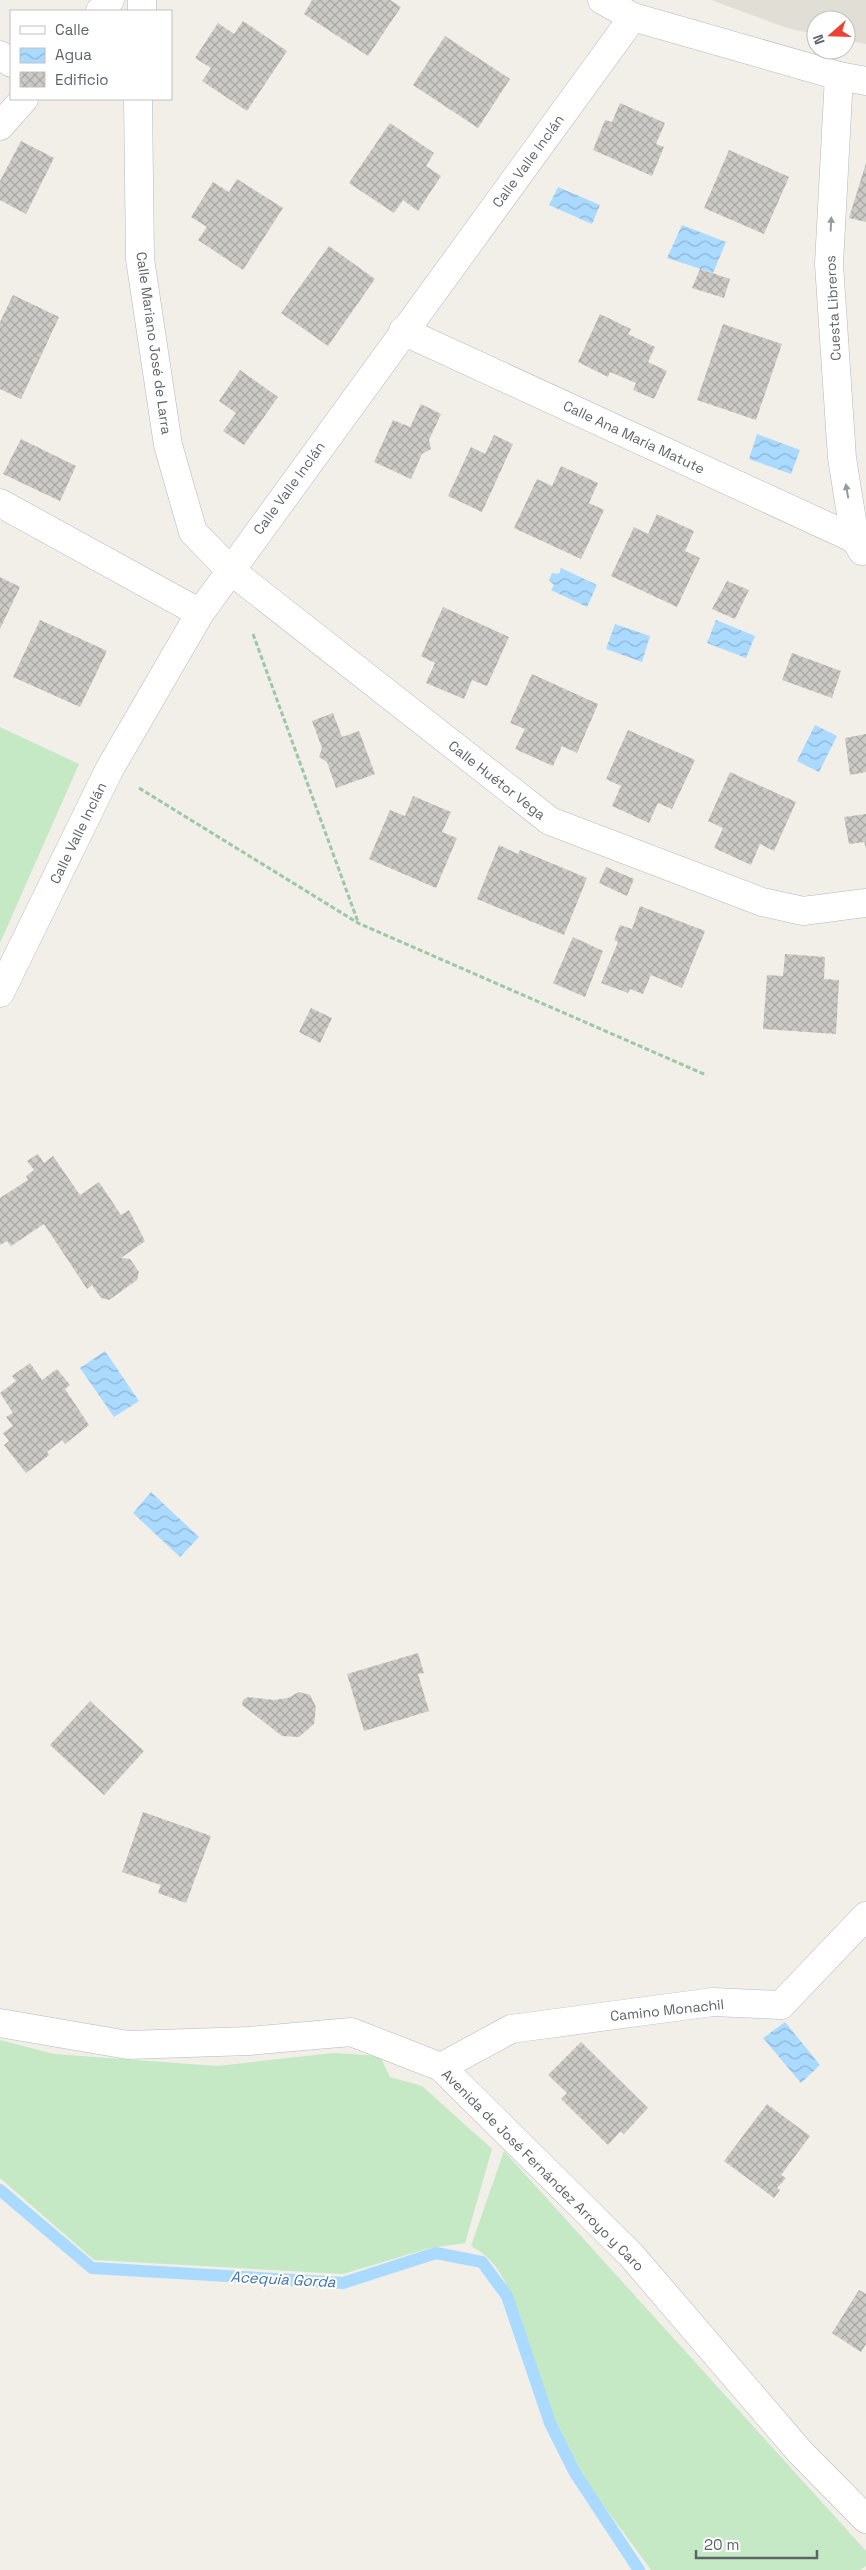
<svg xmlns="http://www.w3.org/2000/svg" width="866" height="2570" font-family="'Space Grotesk',sans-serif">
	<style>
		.education { fill: #e1ded6 }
		.grass { fill: #c5e8c5 }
		.water { fill: url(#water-waves) }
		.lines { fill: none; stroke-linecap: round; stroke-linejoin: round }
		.stream { stroke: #aadaff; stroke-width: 12 }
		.building { fill: url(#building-cross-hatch) }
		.minor-casing { stroke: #b5b8bc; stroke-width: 29 }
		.path { stroke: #9cc7a9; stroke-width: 3; stroke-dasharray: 5 2.5; stroke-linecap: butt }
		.minor { stroke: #fff; stroke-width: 28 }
		.oneway { fill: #979a9d }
		.labels { text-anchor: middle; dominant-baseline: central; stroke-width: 4; stroke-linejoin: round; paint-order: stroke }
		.street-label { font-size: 14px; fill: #5f6368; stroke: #fff }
		.water-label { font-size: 15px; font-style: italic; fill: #4174aa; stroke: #fff }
	</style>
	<defs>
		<pattern id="water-waves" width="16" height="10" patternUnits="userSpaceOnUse" patternTransform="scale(1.25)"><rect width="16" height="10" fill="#aadaff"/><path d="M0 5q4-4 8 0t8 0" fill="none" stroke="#8eb4d2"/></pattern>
		<pattern id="building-cross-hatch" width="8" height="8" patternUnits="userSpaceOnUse" patternTransform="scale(1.25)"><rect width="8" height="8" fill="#cccac5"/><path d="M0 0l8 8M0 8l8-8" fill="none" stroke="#a9a8a4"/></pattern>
	</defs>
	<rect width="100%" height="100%" fill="#f1efe8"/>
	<polygon class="education" points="711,0 866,0 866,44 846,40 846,20 816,20 816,34 790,29"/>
	<g class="grass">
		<polygon points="0,727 79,764 0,943"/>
		<polygon points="0,2040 54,2054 217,2066 333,2053 380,2056 390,2077 422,2086 492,2149 465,2243 430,2248 343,2274 94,2260 0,2178"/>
		<path d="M504,2151L866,2551V2566L860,2570H651C627,2536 600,2503 578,2468C553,2428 539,2383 525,2338C515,2304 505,2263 471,2246Z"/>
	</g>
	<g class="water">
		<polygon points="558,187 600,205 592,224 549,205"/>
		<polygon points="682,225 726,242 713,273 667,258"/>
		<polygon points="757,434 800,450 791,474 749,459"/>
		<polygon points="561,568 597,585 587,607 551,590 554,585 549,580 552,573 559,574"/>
		<polygon points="716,620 755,636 746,658 707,643"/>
		<polygon points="615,624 650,636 642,662 606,649"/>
		<polygon points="815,725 837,736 819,772 797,761"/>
		<polygon points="105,1351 139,1401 114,1417 80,1368"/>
		<polygon points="151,1492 199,1537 180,1557 133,1513"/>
		<polygon points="785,2022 820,2065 801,2083 763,2038"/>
	</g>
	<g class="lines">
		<polyline class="stream" points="0,2190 92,2268 343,2283 436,2253 482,2262 507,2296 550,2423 575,2473 639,2570"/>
	</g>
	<g class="building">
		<polygon points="312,0 390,0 401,7 368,56 304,14"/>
		<polygon points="243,21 287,51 247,111 202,81 211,68 195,58 218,23 234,34"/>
		<polygon points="445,36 510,79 478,128 413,85"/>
		<polygon points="620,103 665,123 656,144 664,147 652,176 593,150 605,120 612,122"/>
		<polygon points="390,123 434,153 426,166 441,176 418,211 403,200 394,213 349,183"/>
		<polygon points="21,141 54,158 26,214 0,200 0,181"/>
		<polygon points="729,150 789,177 764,234 704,208"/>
		<polygon points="866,163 866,222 849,218"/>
		<polygon points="237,179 283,208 243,270 198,240 207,227 191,217 213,182 229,192"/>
		<polygon points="329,246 375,279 328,346 281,313"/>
		<polygon points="700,269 730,279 724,298 692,288"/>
		<polygon points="13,295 59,317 21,399 0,389 0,322"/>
		<polygon points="600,314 631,329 628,334 655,347 648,362 667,371 654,399 633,390 636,383 610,372 608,377 578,362"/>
		<polygon points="723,324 782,344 756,420 697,400"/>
		<polygon points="240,370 278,397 244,445 223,431 236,413 219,401"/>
		<polygon points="421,404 441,414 429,440 431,449 422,454 411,479 374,462 393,420 410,427"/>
		<polygon points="494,435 513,444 482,512 448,496 471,447 485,454"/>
		<polygon points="21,439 76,466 60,501 3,474"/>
		<polygon points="561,466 598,483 589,503 604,510 581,559 514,528 537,479 552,486"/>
		<polygon points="657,514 694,531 685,551 700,558 677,607 611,576 634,527 648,534"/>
		<polygon points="0,577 20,587 0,629"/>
		<polygon points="727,581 749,590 735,619 712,609"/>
		<polygon points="443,607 509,637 487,686 472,680 464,699 426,683 435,663 421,656"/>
		<polygon points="40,620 107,651 80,707 13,677"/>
		<polygon points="792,653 841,671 832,698 782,680"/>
		<polygon points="532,674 598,704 577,753 562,746 553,766 515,749 525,729 510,723"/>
		<polygon points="333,713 342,737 359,731 375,774 336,788 327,762 319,757 322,748 312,721"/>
		<polygon points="628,730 695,760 672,809 658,803 649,823 612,806 621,786 606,779"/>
		<polygon points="866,734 866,772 850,775 845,738"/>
		<polygon points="730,772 796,802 774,851 760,844 751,865 714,848 723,828 708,821"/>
		<polygon points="413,796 451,812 442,832 457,838 436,888 369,859 390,810 405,816"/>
		<polygon points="866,814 866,848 864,842 849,844 844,817"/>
		<polygon points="499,845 518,854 520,850 587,878 564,935 477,899"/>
		<polygon points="606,867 634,879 627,896 599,883"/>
		<polygon points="640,906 705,931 682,988 651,975 643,994 630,989 628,993 601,983 618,942 614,940 620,925 632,929"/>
		<polygon points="573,937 603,951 585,997 553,983"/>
		<polygon points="785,954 825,957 824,979 839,980 836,1034 763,1029 767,975 783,976"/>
		<polygon points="311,1008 332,1018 320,1043 299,1032"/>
		<polygon points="38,1154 44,1163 53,1156 80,1195 99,1182 121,1215 129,1210 145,1241 121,1258 130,1259 139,1272 137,1280 109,1300 101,1298 92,1285 87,1289 44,1224 11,1246 7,1241 0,1245 0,1198 28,1180 26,1176 34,1170 27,1161"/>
		<polygon points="30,1363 42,1380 57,1369 70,1385 65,1389 89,1425 65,1444 62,1440 47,1452 49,1455 26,1473 4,1445 9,1441 3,1433 13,1426 6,1417 13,1413 0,1393 16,1381 12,1376"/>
		<polygon points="418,1653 424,1673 418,1674 429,1711 364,1731 347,1674"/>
		<polygon points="299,1692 310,1695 316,1707 314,1724 299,1737 282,1736 242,1705 243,1700 248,1697 274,1700 288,1698"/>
		<polygon points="90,1701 144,1751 104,1795 50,1745"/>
		<polygon points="143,1812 211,1836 186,1903 158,1893 161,1885 122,1872"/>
		<polygon points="581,2042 648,2108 624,2134 621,2131 608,2145 561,2099 567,2093 548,2075"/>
		<polygon points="767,2104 810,2136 781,2175 786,2178 777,2188 780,2190 774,2198 724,2161"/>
		<polygon points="859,2290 866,2294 866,2344 861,2352 832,2333"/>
	</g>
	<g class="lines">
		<defs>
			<g id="minor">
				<polyline points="602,0 633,17 839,76 866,81"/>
				<polyline points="100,11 110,0"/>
				<polyline points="142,11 142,0"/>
				<polyline points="0,55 11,63"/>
				<polyline points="839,76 829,264 842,458 855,539 862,551"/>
				<polyline points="138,99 140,259 168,445 193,532 230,570 550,821 762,902 803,911 866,903"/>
				<polyline points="0,126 24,99"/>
				<polyline points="403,331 855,539 866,541"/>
				<polyline points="0,503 200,613"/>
				<polyline points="0,993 109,770 200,613 633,17"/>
				<polyline points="0,2023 128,2045 249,2041 351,2032 441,2067 631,2255 800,2452 866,2519"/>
				<polyline points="441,2067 511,2029 713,2002 781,2005 866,1916"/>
			</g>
		</defs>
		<use href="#minor" class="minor-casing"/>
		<g class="path">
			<polyline points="253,634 358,922"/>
			<polyline points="139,788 358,923 706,1075"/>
		</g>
		<use href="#minor" class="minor"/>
	</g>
	<defs><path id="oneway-solid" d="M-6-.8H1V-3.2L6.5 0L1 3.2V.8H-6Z" transform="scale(1.25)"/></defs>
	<g class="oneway">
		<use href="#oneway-solid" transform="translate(831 224) rotate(-87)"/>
		<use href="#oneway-solid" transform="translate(847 491) rotate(-100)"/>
	</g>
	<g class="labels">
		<g class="street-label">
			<text transform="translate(528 161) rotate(-54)">Calle Valle Inclán</text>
			<text transform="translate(833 308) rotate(-93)">Cuesta Libreros</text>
			<text transform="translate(154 343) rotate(82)">Calle Mariano José de Larra</text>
			<text transform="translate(634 437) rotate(25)">Calle Ana María Matute</text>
			<text transform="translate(289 488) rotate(-54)">Calle Valle Inclán</text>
			<text transform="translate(497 780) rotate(38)">Calle Huétor Vega</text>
			<text transform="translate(78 833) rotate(-64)">Calle Valle Inclán</text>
			<text transform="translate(667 2010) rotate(-6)">Camino Monachil</text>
			<text transform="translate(543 2170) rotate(45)">Avenida de José Fernández Arroyo y Caro</text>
		</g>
		<g class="water-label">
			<text transform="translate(283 2279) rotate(3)">Acequia Gorda</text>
		</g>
	</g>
	<rect x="10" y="10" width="162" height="90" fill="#ffffff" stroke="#bfc1c3"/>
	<rect x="20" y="26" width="25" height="8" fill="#ffffff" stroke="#bfc1c3"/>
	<text x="55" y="35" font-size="15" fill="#5f6368">Calle</text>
	<rect x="20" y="48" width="25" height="15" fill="url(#water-waves)" stroke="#bfc1c3"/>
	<text x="55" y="60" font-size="15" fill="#5f6368">Agua</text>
	<rect x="20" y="72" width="25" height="15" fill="url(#building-cross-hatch)" stroke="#bfc1c3"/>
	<text x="55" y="85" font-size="15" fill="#5f6368">Edificio</text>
	<g transform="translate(831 35) rotate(250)"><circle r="24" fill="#ffffff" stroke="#bfc1c3"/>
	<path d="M0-4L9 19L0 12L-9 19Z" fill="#ea4335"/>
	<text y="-8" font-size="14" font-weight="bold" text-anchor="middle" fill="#5f6368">N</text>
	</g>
	<path d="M696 2550v8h121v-8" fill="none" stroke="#5f6368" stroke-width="2.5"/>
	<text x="704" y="2550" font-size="15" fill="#5f6368" stroke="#ffffff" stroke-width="4" paint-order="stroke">20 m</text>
</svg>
